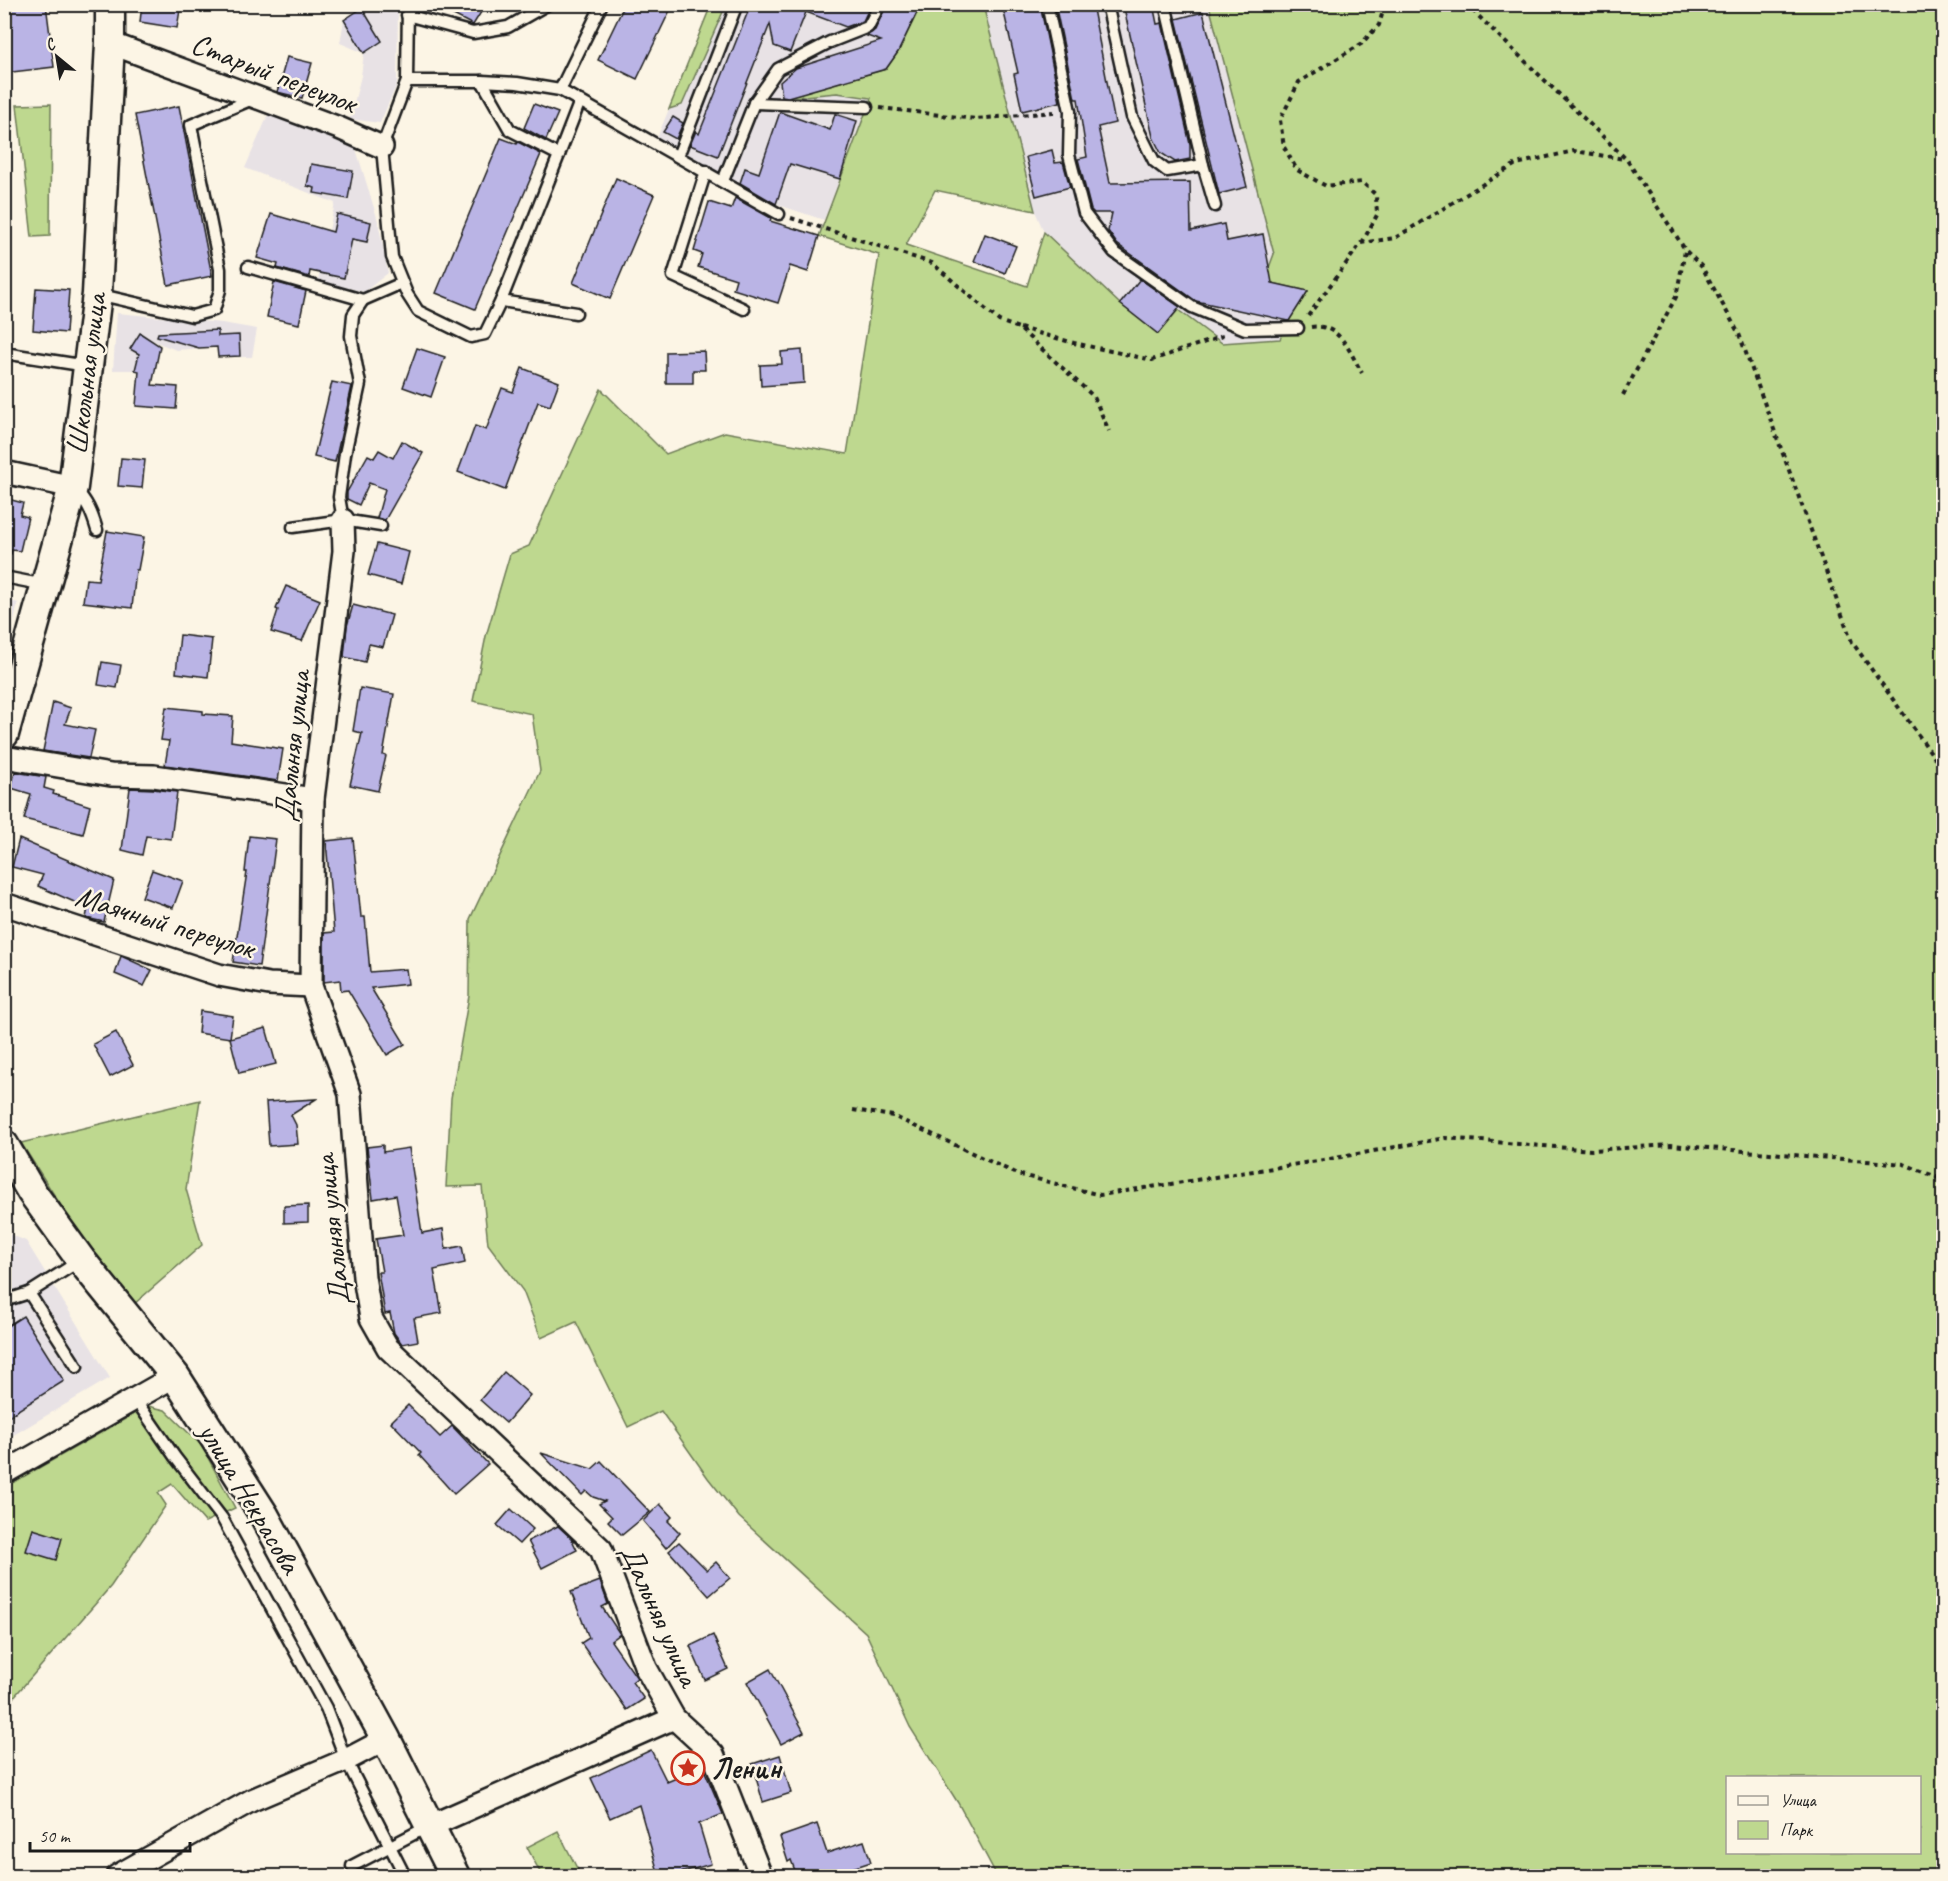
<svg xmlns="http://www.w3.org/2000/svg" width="1948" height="1881" font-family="Caveat,sans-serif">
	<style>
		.built { fill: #e8e2e5 }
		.green { fill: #bed88f; stroke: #6d7a56; stroke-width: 1.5; fill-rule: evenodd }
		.building { fill: #bab4e5; stroke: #1c1c1c; stroke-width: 1.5 }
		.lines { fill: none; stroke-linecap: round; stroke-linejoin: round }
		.lane-casing { stroke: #1c1c1c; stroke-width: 15 }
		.street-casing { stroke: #1c1c1c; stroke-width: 26 }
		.secondary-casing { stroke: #1c1c1c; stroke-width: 33 }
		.path { stroke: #1c1c1c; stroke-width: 4; stroke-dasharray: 4.5 4.5; stroke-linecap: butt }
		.lane { stroke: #fcf5e5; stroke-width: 10 }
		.street { stroke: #fcf5e5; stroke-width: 21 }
		.secondary { stroke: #fcf5e5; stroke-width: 28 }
		.labels { text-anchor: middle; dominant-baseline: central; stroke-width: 5; stroke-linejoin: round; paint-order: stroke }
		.street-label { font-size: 30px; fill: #1c1c1c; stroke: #fcf5e5 }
		.poi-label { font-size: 30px; font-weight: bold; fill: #1c1c1c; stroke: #fcf5e5; text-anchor: start }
	</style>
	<rect width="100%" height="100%" fill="#fcf5e5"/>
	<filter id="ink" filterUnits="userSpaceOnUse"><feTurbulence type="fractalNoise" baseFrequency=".0167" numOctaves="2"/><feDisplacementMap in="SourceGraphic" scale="12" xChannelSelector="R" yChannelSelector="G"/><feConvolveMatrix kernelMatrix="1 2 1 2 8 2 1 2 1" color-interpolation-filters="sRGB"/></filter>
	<g filter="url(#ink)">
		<g class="built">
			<polygon points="363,5 398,5 397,84 380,123 350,119 361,76 364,53 340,43 344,20 362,8"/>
			<polygon points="726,5 921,5 898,52 886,69 787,97 837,93 871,97 824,220 785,207 759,196 692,156 657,138 669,109 682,105"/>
			<polygon points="983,5 1209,5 1274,254 1308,291 1289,321 1280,339 1222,343 1178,310 1158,334 1120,304 1044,232 1035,211"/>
			<polygon points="269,113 356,149 378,221 388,273 364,292 318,280 335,203 245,168"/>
			<polygon points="117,313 222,323 257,329 252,357 218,357 217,347 176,350 149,339 139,354 135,370 113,370"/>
			<polygon points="5,599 18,603 9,644 5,652"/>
			<polygon points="9,1234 26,1241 110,1378 5,1440 4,1237"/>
		</g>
		<g class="green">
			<polygon points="711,5 726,5 682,105 669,109"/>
			<path d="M921,5H983L1035,211L935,190L906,245L1027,286L1044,232L1120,304L1158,334L1178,310L1222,343L1280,339L1289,321L1308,291L1264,281L1274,254L1209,5H1943V1876H997L958,1803L910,1727L866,1633L739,1517L708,1478L661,1411L628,1427L576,1322L541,1338L523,1291L488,1244L482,1186L446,1187L451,1098L469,996L470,919L540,771L532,714L473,701L486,636L510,554L529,546L601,389L666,454L725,432L847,454L879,255L819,236L871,98L837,93L782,98L886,69L898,52ZM1728,1778H1920V1852H1728Z"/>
			<polygon points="51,104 50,236 32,237 17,105"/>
			<polygon points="200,1100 186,1189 202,1245 133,1305 93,1256 21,1143"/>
			<polygon points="148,1406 165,1410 201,1445 235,1508 205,1522 172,1484 158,1493 166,1505 111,1586 5,1707 5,1487"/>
			<polygon points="558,1831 581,1876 542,1876 527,1847"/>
		</g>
		<g class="building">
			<polygon points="4,4 46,4 54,67 4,73"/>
			<polygon points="142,4 181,4 177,28 140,22"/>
			<polygon points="432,4 486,4 473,25"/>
			<polygon points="625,4 673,4 637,79 598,60"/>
			<polygon points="751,4 871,4 863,21 846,27 806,12 790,52 774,46 770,24 718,156 690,145 696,131 699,134"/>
			<polygon points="887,4 921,4 898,52 886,69 788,97 782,96 780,82 796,68 881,41 867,36 875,30"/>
			<polygon points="1002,4 1040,4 1060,102 1022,111 1014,74 1018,73"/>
			<polygon points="1055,4 1092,4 1115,123 1098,127 1110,183 1190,182 1191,231 1224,224 1227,241 1263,234 1272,283 1308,291 1289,321 1196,301 1117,244 1108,231 1112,213 1094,213 1091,210 1078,159 1087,157 1078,99 1075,99"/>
			<polygon points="1123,4 1153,4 1157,24 1162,23 1190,144 1190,159 1175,162 1161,153 1153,137"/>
			<polygon points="362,8 382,41 364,53 344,20"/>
			<polygon points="1203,12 1247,187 1219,194 1176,19"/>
			<polygon points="287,57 312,63 302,98 277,92"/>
			<polygon points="534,104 558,113 546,140 524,128"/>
			<polygon points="179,106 212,276 168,285 135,115"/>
			<polygon points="780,112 830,130 835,114 857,121 840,179 790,164 776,204 740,183 745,168 759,173"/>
			<polygon points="673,117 683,123 676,139 663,132"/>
			<polygon points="501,138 517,144 518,142 541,154 475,309 436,293"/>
			<polygon points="1052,150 1055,163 1063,162 1070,187 1036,196 1026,157"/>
			<polygon points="311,164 353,171 348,199 314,193 315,188 307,186"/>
			<polygon points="616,178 654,195 610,299 573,283"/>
			<polygon points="735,198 771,218 770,221 819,236 808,272 790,266 778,303 733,289 736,279 698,267 702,254 694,251 709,202 731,209"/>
			<polygon points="271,214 333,232 337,214 371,222 367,242 352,239 344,278 310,271 309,277 277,268 278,264 257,258"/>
			<polygon points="985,234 1016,246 1005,273 974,261"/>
			<polygon points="1140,279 1180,307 1158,334 1120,304"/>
			<polygon points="274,282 306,291 299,324 267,317"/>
			<polygon points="36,288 69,290 66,333 33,330"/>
			<polygon points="218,330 218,336 239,335 240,356 218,357 217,347 199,348 157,336 158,333"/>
			<polygon points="140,333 160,346 152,385 178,387 176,409 136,406 139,371 135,370 139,354 130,349"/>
			<polygon points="417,348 445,357 431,397 403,387"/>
			<polygon points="802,350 804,383 761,386 760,365 782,364 781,352"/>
			<polygon points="704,351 705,370 693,370 693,383 666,383 666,352"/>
			<polygon points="522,368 559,382 550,406 538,402 505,490 458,472 475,426 486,430 502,388 513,392"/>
			<polygon points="332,382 352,386 335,462 314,457"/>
			<polygon points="402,441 423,453 385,520 377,518 385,489 369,483 359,505 347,499 347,492 368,455 374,458 379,450 393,458"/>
			<polygon points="121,458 145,460 142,488 118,486"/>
			<polygon points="4,498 23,503 20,515 28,517 20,551 12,550 11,554 4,553"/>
			<polygon points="107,531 144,537 138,570 136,570 132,608 83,602 86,579 98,580"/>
			<polygon points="377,544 409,552 401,584 368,575"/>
			<polygon points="286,586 320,600 302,641 271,632 278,610 276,609"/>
			<polygon points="353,605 392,615 383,647 369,644 365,662 344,657 347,626"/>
			<polygon points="180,635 212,639 208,677 176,673"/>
			<polygon points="102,662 121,665 117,688 98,685"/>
			<polygon points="360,688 394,694 383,755 386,756 378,791 350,785 362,733 353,731"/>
			<polygon points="53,702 71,708 65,724 95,730 89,758 43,751"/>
			<polygon points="166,707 203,711 203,714 233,716 231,741 283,749 278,781 165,765 169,741 161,740"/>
			<polygon points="15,772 46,777 44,788 54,791 53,794 90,806 83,834 24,819 31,794 11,788"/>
			<polygon points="130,788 153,789 177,792 171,839 146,836 142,855 122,850"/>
			<polygon points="249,836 276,839 259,966 233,962 247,872 245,872"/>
			<polygon points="353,838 361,917 365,917 370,972 406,969 408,984 371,988 405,1044 387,1055 348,990 341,991 340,980 324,982 324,933 334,932 326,841"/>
			<polygon points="19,839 114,880 104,922 86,918 88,908 38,886 43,875 12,867"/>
			<polygon points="152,870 183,881 173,908 142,897"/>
			<polygon points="121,956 152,970 144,986 115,974"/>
			<polygon points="200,1011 233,1016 230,1038 198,1033"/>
			<polygon points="266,1028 276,1064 239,1073 230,1038"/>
			<polygon points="116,1032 133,1065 110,1077 93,1044"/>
			<polygon points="316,1099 291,1115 296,1125 298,1144 269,1146 266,1102"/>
			<polygon points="383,1145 383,1152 409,1148 422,1233 443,1229 446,1249 462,1246 465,1263 434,1270 442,1313 414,1318 418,1341 402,1344 394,1333 390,1313 385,1314 378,1272 382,1272 376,1239 403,1235 396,1195 373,1199 367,1147"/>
			<polygon points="308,1205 308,1222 284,1223 284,1206"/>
			<polygon points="23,1316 64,1381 4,1419 4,1328"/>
			<polygon points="504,1372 530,1395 506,1423 480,1400"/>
			<polygon points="408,1405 440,1437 452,1426 488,1464 454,1494 419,1455 421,1453 391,1422"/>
			<polygon points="541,1453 592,1469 601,1461 650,1512 622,1535 608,1521 612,1517 599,1504 605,1501 593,1497 586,1491 582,1495"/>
			<polygon points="660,1504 672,1517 668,1521 680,1533 666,1548 643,1521"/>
			<polygon points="511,1509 533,1529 519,1544 497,1525"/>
			<polygon points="558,1526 571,1538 577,1550 542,1568 528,1541"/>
			<polygon points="33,1529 62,1538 56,1560 26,1551"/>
			<polygon points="679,1542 707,1570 716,1562 730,1578 709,1596 669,1551"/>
			<polygon points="600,1581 608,1604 602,1607 620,1634 611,1641 637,1678 632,1682 644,1699 627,1710 581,1643 589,1638 571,1592"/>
			<polygon points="713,1635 728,1669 705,1680 690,1646"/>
			<polygon points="770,1669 804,1732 781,1744 747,1682"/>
			<polygon points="651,1750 667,1782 703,1767 723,1814 699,1824 711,1864 669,1876 659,1876 639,1805 610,1818 591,1778"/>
			<polygon points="780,1755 791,1793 763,1802 752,1764"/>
			<polygon points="817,1824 827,1853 864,1841 871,1862 828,1876 797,1876 791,1860 788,1862 780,1837"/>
		</g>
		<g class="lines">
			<defs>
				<g id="lane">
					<polyline points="417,4 407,15 473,33 508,27 548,4"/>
					<polyline points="1047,4 1070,111 1069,155 1084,213 1114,252 1192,307 1245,329 1298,328"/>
					<polyline points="1107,4 1132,117 1154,161 1167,171 1203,165 1215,206"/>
					<polyline points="1165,4 1203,165"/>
					<polyline points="407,81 482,81 510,130 559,155 501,301 485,334 471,337 418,311 407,294 392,257 382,147 407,81 408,4"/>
					<polyline points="482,81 517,83 560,90 779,214"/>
					<polyline points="560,90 602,4"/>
					<polyline points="754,103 867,107"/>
					<polyline points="559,155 580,101"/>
					<polyline points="678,156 737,4"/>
					<polyline points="706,171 673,276 744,309"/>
					<polyline points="723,181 754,103 778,69 830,42 868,27 880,4"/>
					<polyline points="248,267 363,300 402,283"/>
					<polyline points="97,294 192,316 214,310 220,290 220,269 191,125 255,98"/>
					<polyline points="501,301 576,313"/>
					<polyline points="4,353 87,366"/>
					<path d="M75,489C87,501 92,513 97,530"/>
					<polyline points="343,520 339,497 345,454 360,384 351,336 353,315 363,300"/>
					<polyline points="293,527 343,520 381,526"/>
					<polyline points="4,577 45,585"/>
					<polyline points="29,1293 77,1367"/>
					<polyline points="4,1301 29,1293 81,1260"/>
					<polyline points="135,1399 175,1457 222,1518 326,1708 346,1760 405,1876"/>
					<polyline points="352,1866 429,1826"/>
				</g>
				<g id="street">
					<polyline points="110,43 339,128 382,147"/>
					<polyline points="4,472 73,487"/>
					<polyline points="343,520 344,551 313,799 311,986 350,1094 364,1277 371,1318 388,1348 601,1549 646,1668 674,1718 713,1754 761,1876"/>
					<polyline points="4,757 111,775 154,776 313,799"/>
					<polyline points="4,904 219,975 269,984 311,986"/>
					<polyline points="4,1473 175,1376"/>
					<polyline points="430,1826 674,1718"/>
					<polyline points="117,1876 252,1800 346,1760 386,1739"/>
				</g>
				<g id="secondary">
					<polyline points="4,734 73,487 97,294 110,43 110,4"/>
					<polyline points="4,1145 31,1191 81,1260 175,1376 264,1515 386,1739 455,1876"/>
				</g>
			</defs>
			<use href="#lane" class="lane-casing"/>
			<use href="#street" class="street-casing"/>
			<use href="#secondary" class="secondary-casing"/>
			<g class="path">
				<polyline points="1466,4 1627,160 1686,251 1702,267 1739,334 1852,642 1944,771"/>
				<polyline points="880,108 976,119 1054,112"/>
				<polyline points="791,218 932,263 999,321 1019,328 1094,397 1109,431"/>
				<polyline points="1362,243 1377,215 1376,195 1362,182 1326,186 1297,170 1284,147 1280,120 1299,82 1361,44 1379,25 1385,4"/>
				<polyline points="1308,316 1361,243 1395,238 1516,164 1574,151 1624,159"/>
				<path d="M1311,327C1340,323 1349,351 1362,373"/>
				<polyline points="1020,328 1074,343 1152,360 1223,336"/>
				<polyline points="1623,395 1676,297 1685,251"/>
				<polyline points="853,1110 893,1116 1017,1174 1100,1195 1330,1159 1445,1138 1592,1150 1671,1145 1904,1164 1944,1180"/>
			</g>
			<use href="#lane" class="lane"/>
			<use href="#street" class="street"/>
			<use href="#secondary" class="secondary"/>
		</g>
	</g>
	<defs>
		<symbol id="sight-ring" viewBox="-11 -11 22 22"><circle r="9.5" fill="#fcf5e5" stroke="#c8321e" stroke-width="1.5"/><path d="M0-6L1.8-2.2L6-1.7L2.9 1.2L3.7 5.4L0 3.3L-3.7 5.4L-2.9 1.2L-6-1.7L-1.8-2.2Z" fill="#c8321e"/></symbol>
	</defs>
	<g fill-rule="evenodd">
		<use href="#sight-ring" x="669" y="1749" width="38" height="38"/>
	</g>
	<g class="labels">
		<g class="street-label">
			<text transform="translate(274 73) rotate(21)">Старый переулок</text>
			<text transform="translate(86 374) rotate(-83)">Школьная улица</text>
			<text transform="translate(292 746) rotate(-84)">Дальняя улица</text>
			<text transform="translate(165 922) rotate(17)">Маячный переулок</text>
			<text transform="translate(332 1230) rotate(-96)">Дальняя улица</text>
			<text transform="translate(250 1498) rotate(59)">улица Некрасова</text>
			<text transform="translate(660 1615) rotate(66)">Дальняя улица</text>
		</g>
		<g class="poi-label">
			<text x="711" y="1768">Ленин</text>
		</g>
	</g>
	<rect width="1948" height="1881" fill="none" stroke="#fcf5e5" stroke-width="24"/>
	<rect x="12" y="12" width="1924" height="1857" fill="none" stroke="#1c1c1c" stroke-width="2" filter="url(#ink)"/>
	<rect x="1726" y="1776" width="195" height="78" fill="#fcf5e5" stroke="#a29e95" stroke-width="1.5"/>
	<rect x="1738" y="1796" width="30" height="9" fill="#fcf5e5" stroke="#a29e95" stroke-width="1.5"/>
	<text x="1780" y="1806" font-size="18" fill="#1c1c1c">Улица</text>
	<rect x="1738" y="1821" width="30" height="18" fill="#bed88f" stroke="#a29e95" stroke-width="1.5"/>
	<text x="1780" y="1836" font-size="18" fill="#1c1c1c">Парк</text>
	<g transform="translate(57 57) rotate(330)" stroke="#fcf5e5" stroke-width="4.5" paint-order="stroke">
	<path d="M0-4.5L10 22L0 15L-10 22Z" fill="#1c1c1c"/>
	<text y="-9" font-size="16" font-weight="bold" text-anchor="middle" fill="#1c1c1c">С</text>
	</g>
	<path d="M30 1842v9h160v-9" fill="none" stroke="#1c1c1c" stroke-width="3"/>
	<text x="39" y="1842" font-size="18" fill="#1c1c1c" stroke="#fcf5e5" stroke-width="4.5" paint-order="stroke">50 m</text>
</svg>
